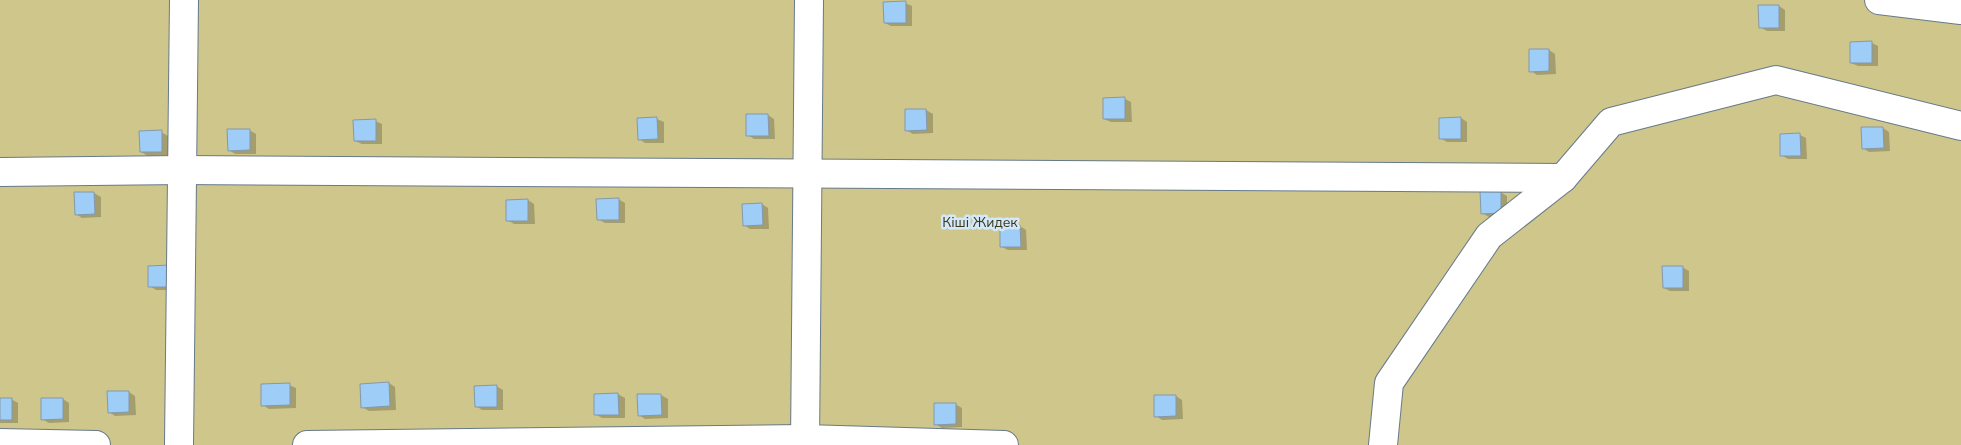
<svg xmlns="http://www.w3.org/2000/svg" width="1961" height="445" font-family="'Nunito Sans',sans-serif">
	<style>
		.green { fill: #cec68a }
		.shadow { fill: #0003 }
		.building { fill: #9ecef7; stroke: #8598aa }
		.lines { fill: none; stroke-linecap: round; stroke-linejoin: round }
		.minor-casing { stroke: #677a8a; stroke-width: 30 }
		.minor { stroke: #fff; stroke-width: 28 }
		.labels { text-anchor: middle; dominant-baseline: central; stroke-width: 5; stroke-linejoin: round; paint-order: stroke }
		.park-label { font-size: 14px; fill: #3b3716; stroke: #d3e8fb }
	</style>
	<rect width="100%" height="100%" fill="#d3e8fb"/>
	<rect class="green" x="0" y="0" width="1961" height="445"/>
	<g class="shadow">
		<polygon points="905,3 912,6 912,26 891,26 885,23"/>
		<polygon points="1779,6 1785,10 1785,31 1767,31 1760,27"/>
		<polygon points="1872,43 1878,46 1878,66 1858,66 1851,63"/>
		<polygon points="1549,50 1555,54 1556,74 1537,75 1531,71"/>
		<polygon points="1125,99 1131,102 1132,122 1111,122 1104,119"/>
		<polygon points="906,110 926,110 933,114 933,133 913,134 906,130"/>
		<polygon points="768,115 774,119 775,139 754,139 748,135"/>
		<polygon points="1461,118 1467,122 1467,142 1447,142 1440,138"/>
		<polygon points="657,119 664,122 664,143 645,143 639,139"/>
		<polygon points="375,121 382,124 382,144 362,144 355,141"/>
		<polygon points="1883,128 1889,132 1890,151 1869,152 1863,148"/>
		<polygon points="249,130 256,134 256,154 235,154 229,150"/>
		<polygon points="161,132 168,136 168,155 148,156 141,152"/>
		<polygon points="1800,135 1806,138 1807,159 1788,159 1781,155"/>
		<polygon points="1500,192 1507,196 1507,216 1489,217 1482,213"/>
		<polygon points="94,193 101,197 101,217 82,218 76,214 76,194"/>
		<polygon points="618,199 625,203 625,223 605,223 598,219"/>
		<polygon points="528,200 534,204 535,224 514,224 507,220"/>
		<polygon points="762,204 768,208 769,229 750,229 744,225"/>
		<polygon points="1020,226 1026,230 1027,250 1008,250 1002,247"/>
		<polygon points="149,267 177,290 156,290 150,286"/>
		<polygon points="1682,267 1689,271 1689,291 1670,291 1664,288"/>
		<polygon points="389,383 395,387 396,410 369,411 362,407"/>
		<polygon points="289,385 296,388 296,408 269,409 263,405"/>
		<polygon points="496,386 503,390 503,410 482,410 476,406"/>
		<polygon points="129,392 135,396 136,415 115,416 109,412"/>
		<polygon points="618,394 625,398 625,418 602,418 595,414 595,395"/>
		<polygon points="661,395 668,399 668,418 645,419 639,415"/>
		<polygon points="1176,396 1182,400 1183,419 1162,420 1156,416"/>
		<polygon points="0,399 11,399 18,403 18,423 0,423"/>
		<polygon points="63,399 69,403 69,422 49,423 42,419"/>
		<polygon points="955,404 962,408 962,427 942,428 935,424"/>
	</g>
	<g class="building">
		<polygon points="906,1 906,23 884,23 883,2"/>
		<polygon points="1758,5 1779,5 1779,28 1759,28"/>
		<polygon points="1872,41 1872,63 1850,63 1850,42"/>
		<polygon points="1529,49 1549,49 1549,71 1529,72"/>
		<polygon points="1125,97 1125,119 1103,119 1103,98"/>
		<polygon points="905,109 926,109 927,130 905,131"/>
		<polygon points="746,114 768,114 769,136 746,136"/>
		<polygon points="657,117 658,139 638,140 637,118"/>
		<polygon points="1461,117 1461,139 1439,139 1439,118"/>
		<polygon points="376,119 376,141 354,141 353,120"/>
		<polygon points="1861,127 1883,127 1884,148 1862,149"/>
		<polygon points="227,129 250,129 250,150 228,151"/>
		<polygon points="162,130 162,152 140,152 139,131"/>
		<polygon points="1800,133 1801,156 1780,156 1780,134"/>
		<polygon points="1480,191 1501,191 1501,213 1481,214"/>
		<polygon points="74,192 94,192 95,214 75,215"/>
		<polygon points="619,198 619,220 597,220 596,199"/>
		<polygon points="528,199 528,221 506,221 506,200"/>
		<polygon points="762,203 763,225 743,226 742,204"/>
		<polygon points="1000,225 1020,225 1021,247 1000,247"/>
		<polygon points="170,265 170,287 148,287 148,266"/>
		<polygon points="1662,266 1683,266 1683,288 1663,288"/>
		<polygon points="389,382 390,406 361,408 360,384"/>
		<polygon points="290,383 290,405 261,406 261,384"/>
		<polygon points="497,385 497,407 475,407 474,386"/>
		<polygon points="107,391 129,391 129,412 108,413"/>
		<polygon points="618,393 619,415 594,415 594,394"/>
		<polygon points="637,394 661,394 662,415 638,416"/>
		<polygon points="1154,395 1176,395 1176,416 1154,417"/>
		<rect x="0" y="398" width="12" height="22"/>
		<polygon points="41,398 63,398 63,419 41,420"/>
		<polygon points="934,403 956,403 956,424 934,425"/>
	</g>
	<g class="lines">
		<defs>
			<g id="minor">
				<polyline points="1879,0 1961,10"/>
				<polyline points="0,172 182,170 1563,178"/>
				<polyline points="0,443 96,445"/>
				<polyline points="179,445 184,0"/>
				<polyline points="307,445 805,439 1004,445"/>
				<polyline points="805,445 809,0"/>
				<polyline points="1383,445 1389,383 1489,236 1563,178 1611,122 1776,80 1961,126"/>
			</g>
		</defs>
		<use href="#minor" class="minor-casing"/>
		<use href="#minor" class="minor"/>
	</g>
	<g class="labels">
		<g class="park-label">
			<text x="980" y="222">Кіші Жидек</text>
		</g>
	</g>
</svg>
